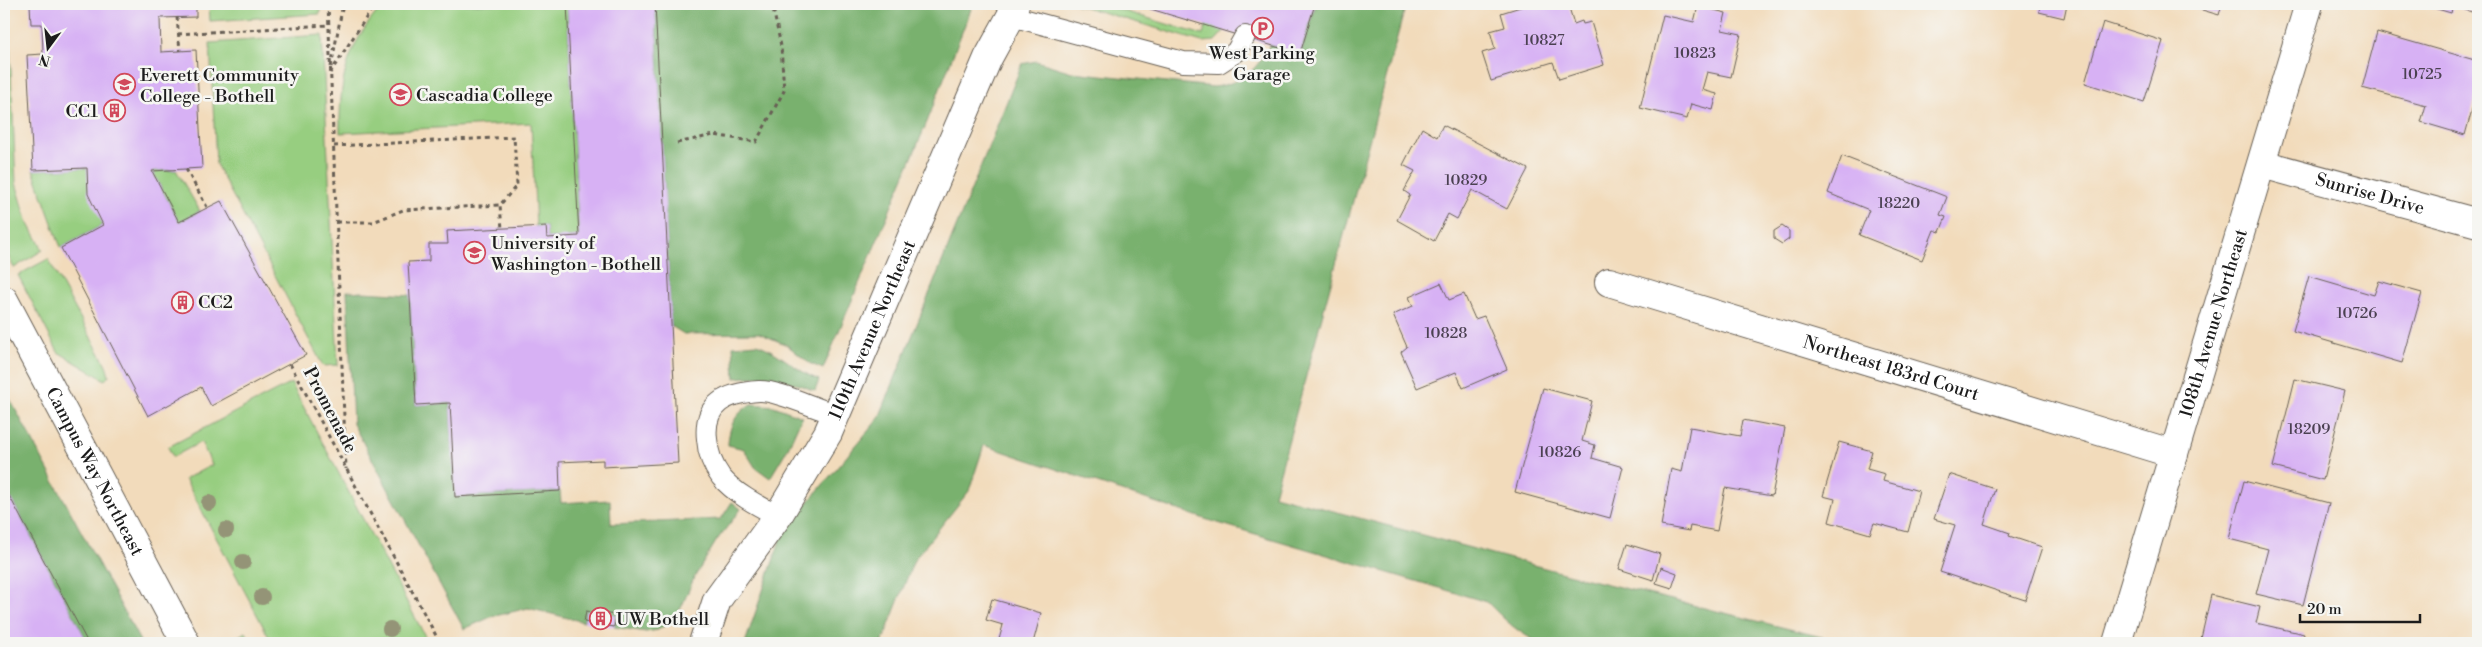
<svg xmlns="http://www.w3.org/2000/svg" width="2482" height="647" font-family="'Libre Bodoni',serif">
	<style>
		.green { fill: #97ce80; stroke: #5a754e }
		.forest { fill: #79b16e; stroke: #4a6645 }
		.building { fill: #d7b1f4 }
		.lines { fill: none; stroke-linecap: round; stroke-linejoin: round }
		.service-casing { stroke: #675f54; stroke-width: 22 }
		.minor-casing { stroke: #675f54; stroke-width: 30 }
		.tertiary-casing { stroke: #675f54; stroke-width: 30 }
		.path { stroke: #675f54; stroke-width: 3; stroke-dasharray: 4 4; stroke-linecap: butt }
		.service { stroke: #fff; stroke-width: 20 }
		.minor { stroke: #fff; stroke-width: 28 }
		.tertiary { stroke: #fff; stroke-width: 28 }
		.tree { fill: #949477 }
		.labels { text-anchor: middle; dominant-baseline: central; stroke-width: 5; stroke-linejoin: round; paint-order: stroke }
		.number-label { font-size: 15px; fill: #4b4152 }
		.poi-label { font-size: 18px; fill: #1c1c1c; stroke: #f6f6f2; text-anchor: start }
		.street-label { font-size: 18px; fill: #1c1c1c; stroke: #f6f6f2 }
	</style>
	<rect width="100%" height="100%" fill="#f6f6f2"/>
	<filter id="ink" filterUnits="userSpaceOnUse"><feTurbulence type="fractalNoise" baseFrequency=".02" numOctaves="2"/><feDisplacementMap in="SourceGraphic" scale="10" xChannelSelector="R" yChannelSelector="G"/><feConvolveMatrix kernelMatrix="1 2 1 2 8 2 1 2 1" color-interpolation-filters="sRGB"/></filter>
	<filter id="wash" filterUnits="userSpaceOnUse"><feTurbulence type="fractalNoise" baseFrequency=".0096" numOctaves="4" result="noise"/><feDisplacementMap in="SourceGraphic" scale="20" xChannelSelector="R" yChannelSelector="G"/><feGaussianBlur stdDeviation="1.12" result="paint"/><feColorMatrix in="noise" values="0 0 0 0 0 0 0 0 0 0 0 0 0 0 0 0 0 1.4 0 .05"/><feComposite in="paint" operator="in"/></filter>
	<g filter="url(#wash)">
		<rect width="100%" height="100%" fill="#f2dbbb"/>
		<g class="green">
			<polygon points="4,4 8,4 16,183 27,220 43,250 14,268 4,248"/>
			<polygon points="209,4 320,4 320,14 210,21"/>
			<path d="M384,4H567L579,236L547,238L546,226L536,227L531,123L340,133C339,79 347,44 384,4Z"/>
			<polygon points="1075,4 1101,4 1203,35 1206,25 1225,30 1215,41 1202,42"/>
			<polygon points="322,35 338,365 323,366 216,164 210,43"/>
			<polygon points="87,168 103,225 61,248 33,170"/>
			<polygon points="176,170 200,211 179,222 152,171"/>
			<polygon points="48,259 106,365 109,376 105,380 58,352 18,275"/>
			<polygon points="291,383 426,638 413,643 272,643 185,479 212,465 201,442 173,457 168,447"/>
			<polygon points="246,632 252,643 235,643 235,638"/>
		</g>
		<g class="forest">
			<polygon points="655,4 973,4 927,122 823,369 809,363 787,345 759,333 684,334 671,326"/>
			<path d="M1316,4H1406L1274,495L1567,574L1846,643H1542C1519,635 1504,619 1487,602L1208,520L984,445L969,491L914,560L882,643H745L783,532L879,418L1022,64L1036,61L1072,72L1214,87C1242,83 1257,70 1270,45L1300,54Z"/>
			<polygon points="347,291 410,295 416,405 450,403 455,497 560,491 561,503 610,500 611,524 721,519 732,502 741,509 717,540 694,578 681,608 669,623 658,630 646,632 614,627 616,615 586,611 584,622 528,608 491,617 464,629 353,424"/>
			<path d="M757,344C780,352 796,371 819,380L815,391C787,379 765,375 735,378L733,346Z"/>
			<polygon points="4,388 141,643 88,643 4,486"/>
			<path d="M751,404L774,406L802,417L788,448L770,478L755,467L744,449L728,445C729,426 735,414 751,404Z"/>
		</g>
		<g id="blocks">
			<g class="building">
				<polygon points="30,4 196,4 196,17 160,18 161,52 196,50 202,168 152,171 179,222 221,201 306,355 211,406 201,387 148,416 61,248 103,225 88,194 87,168 33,170 27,55 43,54 42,24 31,24"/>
				<polygon points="567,4 655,4 678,463 603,467 603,460 559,462 560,491 455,497 450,403 416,405 408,262 429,261 429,244 448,244 447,231 546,226 547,238 579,236"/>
				<polygon points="1134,4 1315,4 1300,54"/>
				<polygon points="1530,4 1568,4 1574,24 1582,21 1583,24 1591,22 1604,65 1559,79 1553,62 1491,81 1482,53 1495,49 1490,31 1505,27 1501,13"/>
				<polygon points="2040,4 2067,4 2064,18 2039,12"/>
				<polygon points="2182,4 2222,4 2219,15"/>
				<polygon points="2420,4 2478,4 2478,14 2453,6 2451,13"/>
				<polygon points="1698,6 1726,13 1722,30 1741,34 1731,77 1707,72 1702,90 1717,94 1713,110 1691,104 1687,119 1640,108 1663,15 1694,22"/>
				<polygon points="2103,22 2163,41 2144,102 2085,83"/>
				<polygon points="2377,32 2478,61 2478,88 2465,135 2421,122 2426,105 2362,88"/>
				<polygon points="1443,125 1528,169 1507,209 1472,190 1457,219 1448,214 1434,241 1397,220 1410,195 1404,191 1415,171 1403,165 1422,128 1437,137"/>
				<polygon points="1842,156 1947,197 1940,215 1946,217 1940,232 1934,230 1922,260 1859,235 1869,210 1828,193"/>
				<polygon points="1782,226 1789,231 1789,239 1782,244 1774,239 1774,231"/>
				<polygon points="2309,276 2374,295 2379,281 2422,293 2402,363 2293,331"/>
				<polygon points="1441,283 1449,300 1464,294 1475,319 1484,316 1507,369 1463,388 1456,372 1417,388 1401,352 1407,347 1393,315 1413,306 1409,297"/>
				<polygon points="2295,379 2345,391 2323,480 2273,467"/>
				<polygon points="1543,388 1592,401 1582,441 1595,445 1592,458 1623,467 1610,518 1515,492"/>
				<polygon points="1743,420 1785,428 1772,496 1725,488 1717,531 1690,526 1689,531 1661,526 1671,469 1682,472 1690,427 1740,436"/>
				<polygon points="1839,442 1872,451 1867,469 1885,474 1883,481 1919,491 1908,532 1874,523 1870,534 1829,522 1835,499 1823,496"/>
				<polygon points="1949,474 1995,489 1984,524 2010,533 2009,536 2042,547 2025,600 1940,572 1955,525 1934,519"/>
				<polygon points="2244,481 2329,503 2303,605 2256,594 2268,549 2229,539"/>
				<polygon points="4,486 88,643 4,643"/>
				<polygon points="1627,544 1660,554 1653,580 1619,569"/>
				<polygon points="1661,567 1677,573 1672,588 1656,583"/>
				<polygon points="2211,595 2260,607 2256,623 2304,634 2302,643 2200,643"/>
				<polygon points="992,599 1041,613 1033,643 998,643 1003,625 986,620"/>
				<polygon points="586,611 616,615 614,627 584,622"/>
			</g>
		</g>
	</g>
	<g filter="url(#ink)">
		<use href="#blocks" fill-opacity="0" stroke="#675f54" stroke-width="1"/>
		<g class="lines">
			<defs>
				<g id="service">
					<polyline points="1011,16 1183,62 1219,63 1236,52 1245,36"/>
					<path d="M778,516C759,506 735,494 721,477C712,465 708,454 707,439C703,403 727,393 759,391C778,390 815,409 836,414"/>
				</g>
				<g id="minor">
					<path id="s1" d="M2262,164L2478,223"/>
					<path id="s2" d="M1609,282L2174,454"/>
					<path id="s3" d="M2117,643L2309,4"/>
				</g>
				<g id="tertiary">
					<path id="s4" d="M4,300L186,643"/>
					<path id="s5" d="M703,643L717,600L778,516L828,433L988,58L1011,16L1015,4"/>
				</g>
			</defs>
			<use href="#service" class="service-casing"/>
			<use href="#minor" class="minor-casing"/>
			<use href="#tertiary" class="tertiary-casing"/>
			<g class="path">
				<polyline points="328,4 346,469"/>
				<polyline points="177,17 180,51"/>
				<polyline points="178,34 328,25"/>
				<polyline points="331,67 343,4"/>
				<polyline points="330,73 375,4"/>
				<polyline points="677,143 714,135 756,142 784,91 781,46 772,4"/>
				<polyline points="334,146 514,137 517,185 500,205 502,229"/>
				<polyline points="186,169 207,207"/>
				<polyline points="337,222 373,222 403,210 500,205"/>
				<polyline points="290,364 440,643"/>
			</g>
			<use href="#service" class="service"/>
			<use href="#minor" class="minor"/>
			<use href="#tertiary" class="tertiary"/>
		</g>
		<g class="tree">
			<circle cx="209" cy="503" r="8"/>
			<circle cx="226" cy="530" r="8"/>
			<circle cx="243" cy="562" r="8"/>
			<circle cx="262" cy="597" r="8"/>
			<circle cx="390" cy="629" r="8"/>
		</g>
	</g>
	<defs>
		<symbol id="parking-ring" viewBox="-11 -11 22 22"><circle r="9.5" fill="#f6f6f2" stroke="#d1495b" stroke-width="1.5"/><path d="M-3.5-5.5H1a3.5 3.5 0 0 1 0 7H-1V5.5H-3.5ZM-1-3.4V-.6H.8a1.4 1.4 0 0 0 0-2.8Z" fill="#d1495b"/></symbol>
		<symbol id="university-ring" viewBox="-11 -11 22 22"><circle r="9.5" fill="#f6f6f2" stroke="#d1495b" stroke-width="1.5"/><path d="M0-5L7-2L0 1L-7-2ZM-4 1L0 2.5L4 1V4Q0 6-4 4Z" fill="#d1495b"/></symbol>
		<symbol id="building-ring" viewBox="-11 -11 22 22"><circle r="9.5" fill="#f6f6f2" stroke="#d1495b" stroke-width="1.5"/><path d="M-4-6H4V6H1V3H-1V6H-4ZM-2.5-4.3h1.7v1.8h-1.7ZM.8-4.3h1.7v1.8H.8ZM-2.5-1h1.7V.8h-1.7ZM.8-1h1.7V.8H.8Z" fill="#d1495b"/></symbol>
	</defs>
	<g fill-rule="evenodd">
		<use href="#parking-ring" x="1250" y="16" width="25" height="25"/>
		<use href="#university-ring" x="112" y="72" width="25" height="25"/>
		<use href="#university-ring" x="388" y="82" width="25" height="25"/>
		<use href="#building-ring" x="102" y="98" width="25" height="25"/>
		<use href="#university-ring" x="462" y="240" width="25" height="25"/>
		<use href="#building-ring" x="170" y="290" width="25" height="25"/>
		<use href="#building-ring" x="588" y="606" width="25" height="25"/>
	</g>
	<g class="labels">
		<g class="number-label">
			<text x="1544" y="40">10827</text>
			<text x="1695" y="53">10823</text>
			<text x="2422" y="74">10725</text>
			<text x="1466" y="180">10829</text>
			<text x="1899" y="203">18220</text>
			<text x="2357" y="313">10726</text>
			<text x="1446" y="333">10828</text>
			<text x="2309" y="429">18209</text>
			<text x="1560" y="452">10826</text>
		</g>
		<g class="poi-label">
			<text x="1262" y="53" text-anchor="middle">West Parking<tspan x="1262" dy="21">Garage</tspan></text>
			<text x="140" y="75">Everett Community<tspan x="140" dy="21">College - Bothell</tspan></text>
			<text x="416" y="95">Cascadia College</text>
			<text x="98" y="111" text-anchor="end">CC1</text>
			<text x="491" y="243">University of<tspan x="491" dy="21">Washington - Bothell</tspan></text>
			<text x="198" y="302">CC2</text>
			<text x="616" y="619">UW Bothell</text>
		</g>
		<g class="street-label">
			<text stroke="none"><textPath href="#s1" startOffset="112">Sunrise Drive</textPath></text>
			<text stroke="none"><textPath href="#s3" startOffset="334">108th Avenue Northeast</textPath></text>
			<text stroke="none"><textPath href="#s5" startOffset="358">110th Avenue Northeast</textPath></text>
			<text stroke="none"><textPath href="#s2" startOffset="295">Northeast 183rd Court</textPath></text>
			<text transform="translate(330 410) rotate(62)">Promenade</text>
			<text stroke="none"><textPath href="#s4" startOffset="194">Campus Way Northeast</textPath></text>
		</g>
	</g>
	<rect width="2482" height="647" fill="none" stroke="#f6f6f2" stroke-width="20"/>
	<g transform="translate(48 48) rotate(195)" stroke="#f6f6f2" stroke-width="4" paint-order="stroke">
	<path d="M0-4L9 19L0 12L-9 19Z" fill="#1c1c1c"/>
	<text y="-8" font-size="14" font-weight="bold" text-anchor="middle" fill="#1c1c1c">N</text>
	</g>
	<path d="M2300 614v8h120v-8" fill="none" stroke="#1c1c1c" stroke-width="2.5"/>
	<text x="2307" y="614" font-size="15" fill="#1c1c1c" stroke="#f6f6f2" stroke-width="4" paint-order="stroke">20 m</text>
</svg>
